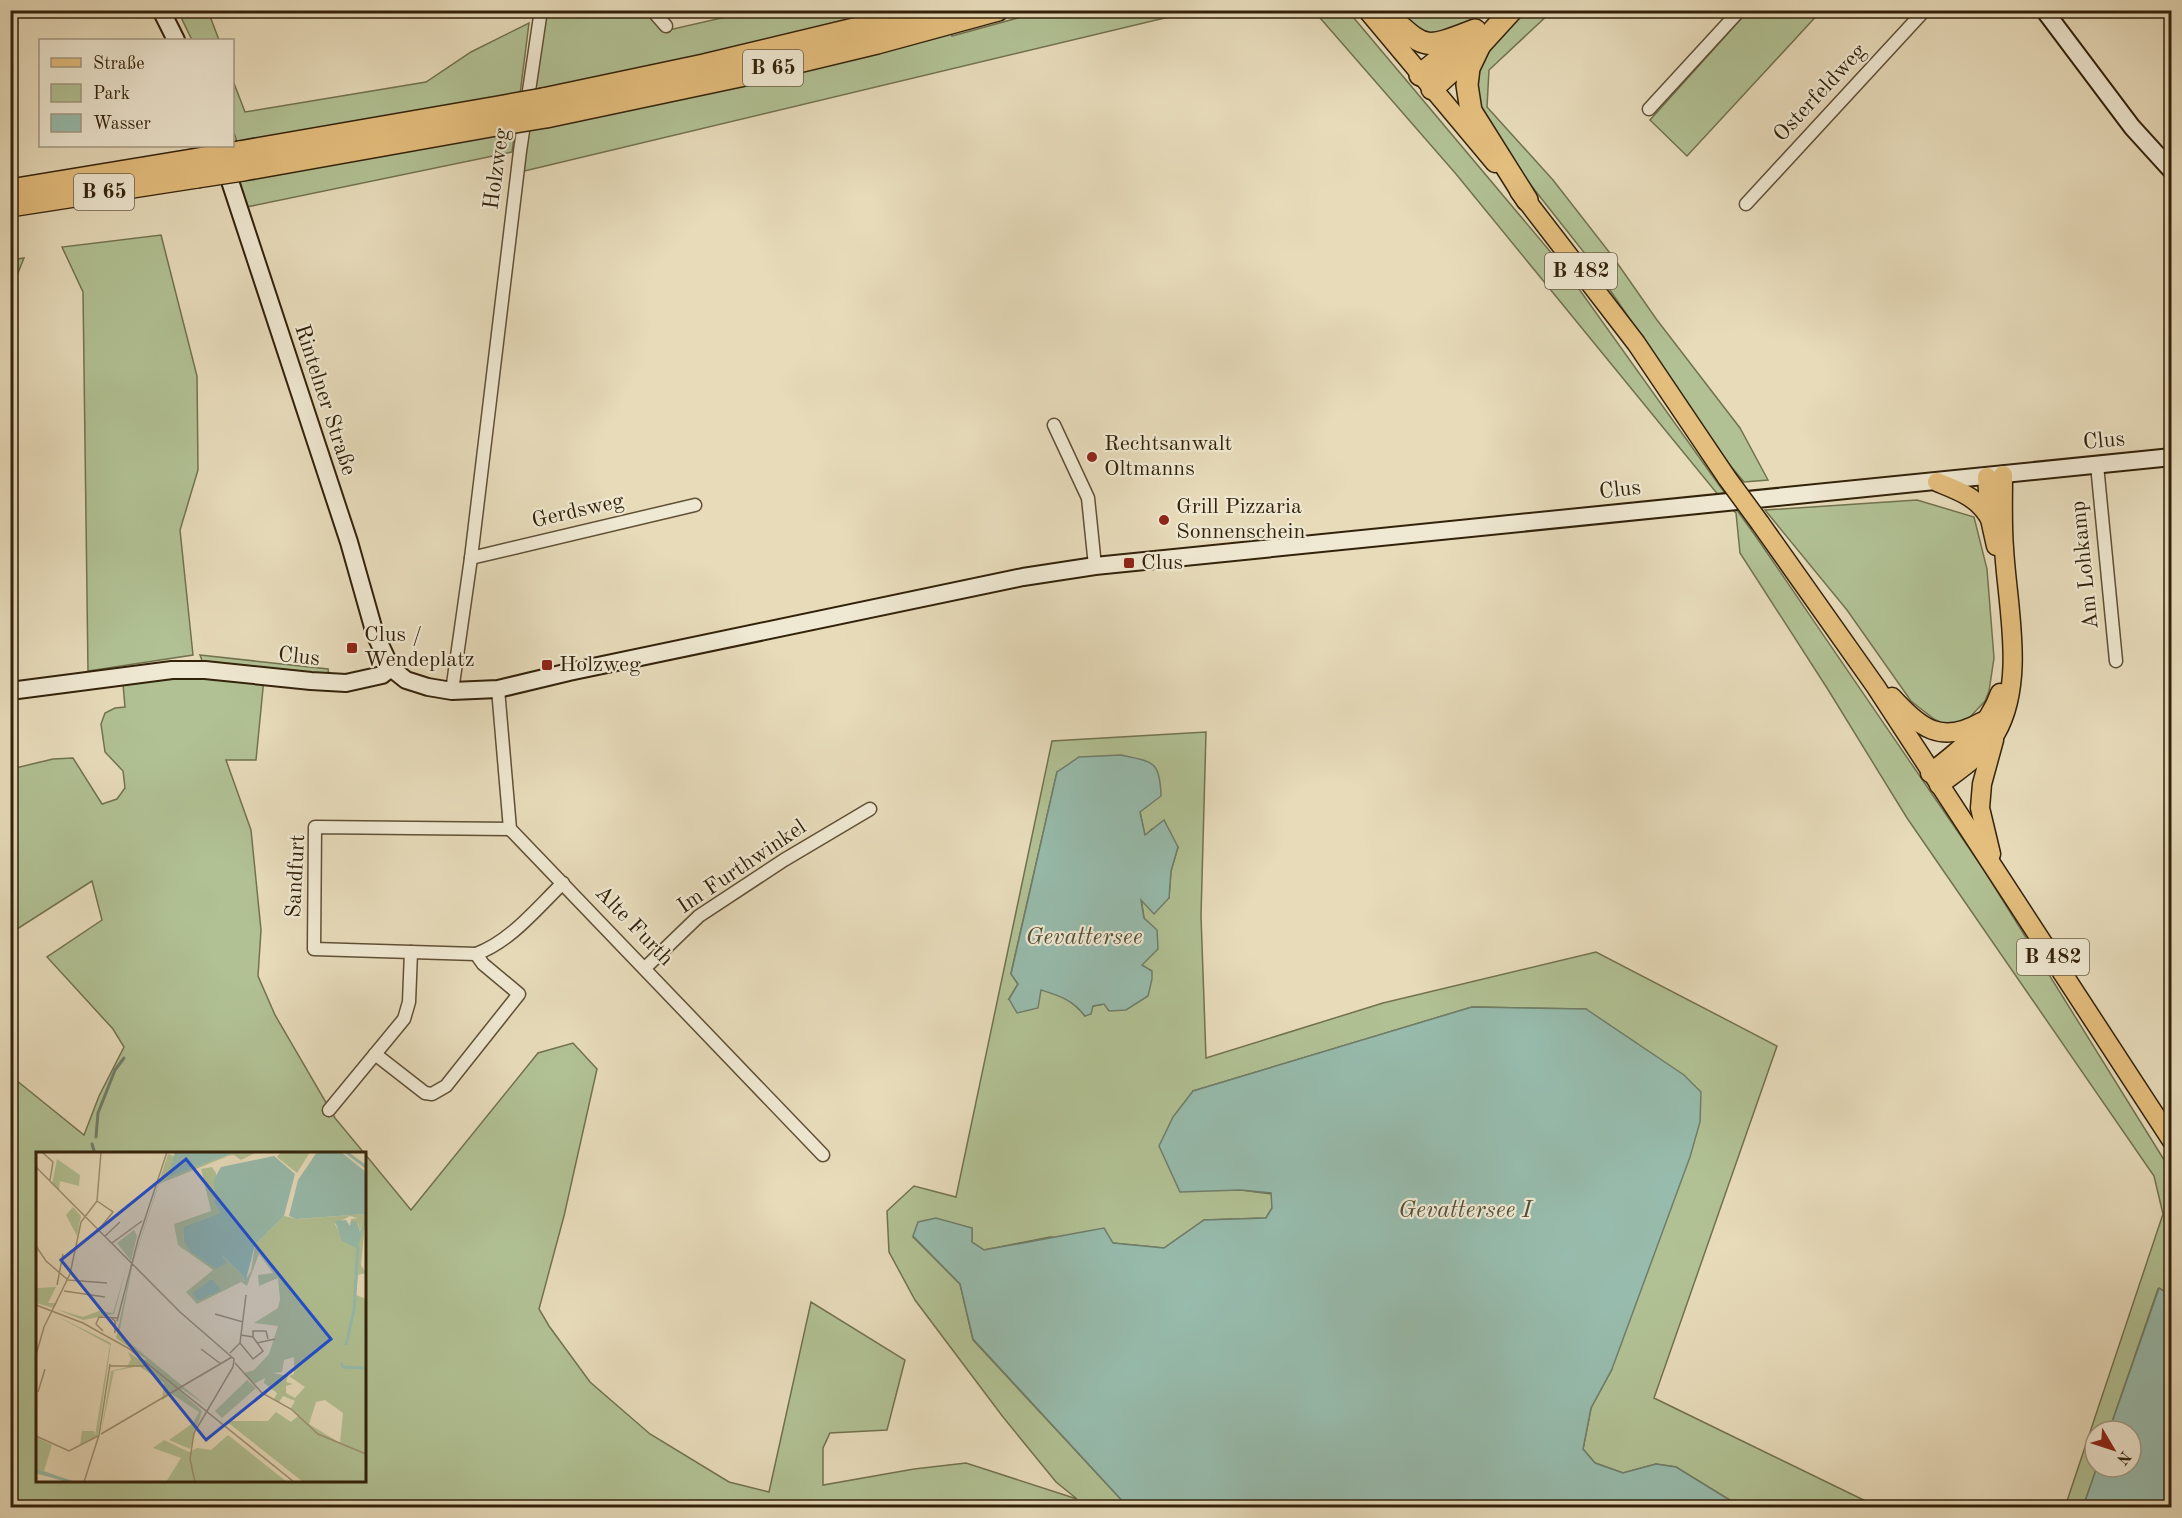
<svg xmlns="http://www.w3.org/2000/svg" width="2182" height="1518" font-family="'Old Standard TT',serif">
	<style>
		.green { fill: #b1c194; stroke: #72724f; stroke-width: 1.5; fill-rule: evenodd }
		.water { fill: #97bbac; stroke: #6f7e6b; stroke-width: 1.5 }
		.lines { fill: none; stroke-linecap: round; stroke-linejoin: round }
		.stream { stroke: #6f7e6b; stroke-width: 3 }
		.street-casing { stroke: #605036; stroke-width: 15 }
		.secondary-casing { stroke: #33220a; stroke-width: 20 }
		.primary-casing { stroke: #33220a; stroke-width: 21 }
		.highway-casing { stroke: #33220a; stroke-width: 24 }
		.street { stroke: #efe8d2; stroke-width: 12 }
		.secondary { stroke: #efe8d2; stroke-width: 16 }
		.primary { stroke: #e4be7d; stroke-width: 18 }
		.highway { stroke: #e4be7d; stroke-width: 21 }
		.primary-bridge-casing { stroke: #33220a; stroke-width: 21; stroke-linecap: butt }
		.highway-bridge-casing { stroke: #33220a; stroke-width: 24; stroke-linecap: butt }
		.primary-bridge { stroke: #e4be7d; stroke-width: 18 }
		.highway-bridge { stroke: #e4be7d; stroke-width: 21 }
		.poi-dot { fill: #8f2418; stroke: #efe8d2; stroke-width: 2 }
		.labels { text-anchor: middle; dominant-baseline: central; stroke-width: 4.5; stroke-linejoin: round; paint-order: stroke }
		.shield { fill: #efe8d2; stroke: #6b5d46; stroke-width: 1.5 }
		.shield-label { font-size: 21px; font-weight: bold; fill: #33220a }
		.street-label { font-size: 22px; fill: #33220a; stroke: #efe8d2 }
		.poi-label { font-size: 22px; fill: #33220a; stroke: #efe8d2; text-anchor: start }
		.water-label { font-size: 24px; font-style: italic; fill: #51503b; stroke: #efe8d2 }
		.inset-river { fill: none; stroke: #97bbac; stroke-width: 3 }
		.inset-road { fill: none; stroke: #9f9174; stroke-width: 1.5 }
		.view { fill: #1d4ed8; fill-opacity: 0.15; stroke: #1d4ed8; stroke-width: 3 }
		.inset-edge { fill: none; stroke: #33220a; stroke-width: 3 }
	</style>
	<rect width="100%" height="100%" fill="#e7dbba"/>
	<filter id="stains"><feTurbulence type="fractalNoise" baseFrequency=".00333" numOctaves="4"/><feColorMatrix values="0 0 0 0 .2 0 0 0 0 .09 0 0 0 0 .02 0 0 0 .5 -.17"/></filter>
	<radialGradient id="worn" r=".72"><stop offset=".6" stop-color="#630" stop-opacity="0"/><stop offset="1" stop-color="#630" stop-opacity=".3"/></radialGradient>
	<g class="green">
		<polygon points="178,11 208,11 219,40 192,40"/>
		<polygon points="537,11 651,11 669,30 752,11 945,11 952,36 1043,11 1194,11 516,173"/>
		<polygon points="1314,11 1348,11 1564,268 1759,541 1984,870 2171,1171 2171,1295 2158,1289 2109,1431 2095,1431 2095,1467 2097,1467 2083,1507 2065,1507 2163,1214 2154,1176 1907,818 1827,688 1740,553 1736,513 1724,502 1456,174"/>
		<polygon points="1391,11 1485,11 1460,30 1431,38"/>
		<polygon points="1523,11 1552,11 1489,70 1487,107 1553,180 1613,257 1657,320 1740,428 1768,480 1744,482 1729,464 1586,255 1485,127 1472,76 1485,47"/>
		<polygon points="1748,11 1821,11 1687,156 1650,120"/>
		<polygon points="529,23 520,94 238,145 233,130 232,78 245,112 426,82 471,52"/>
		<polygon points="515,130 512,152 247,207 239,180"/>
		<polygon points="161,235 197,376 198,470 180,530 193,655 88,671 83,292 62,247"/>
		<polygon points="24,258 11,290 11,260"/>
		<polygon points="1917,500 1974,517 1987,569 1994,658 1989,691 1985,701 1970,717 1952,724 1942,723 1934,719 1911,701 1847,610 1765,510"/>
		<path d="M200,655L328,669L330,683L264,678L256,760H226L251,830L261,930L258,976L275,1015L335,1118L364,1153L38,1154V1480H364L365,1154L411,1210L538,1053L573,1043L597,1069L564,1216L539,1309L549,1326L590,1382L650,1434L729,1482L769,1492L811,1302L905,1360L887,1430L830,1433L823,1448V1485L914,1469L966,1463L1077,1499L1056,1482L1003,1417L915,1300L889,1252L887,1211L914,1186L956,1197L1052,741L1206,732L1201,916L1206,1058L1383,1003L1596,952L1777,1046L1654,1398L1878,1507H1741L1676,1467L1656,1464L1623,1473L1595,1463L1583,1449L1591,1408L1612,1369L1586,1009L1472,1007L1193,1091L1241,1190L1272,1194V1208L1266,1218L1204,1220L1164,1248L1050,1237L984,1250L972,1242V1228L963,1226L913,1237L960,1284L973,1340L1128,1507H11V1076L84,1135L99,1096L124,1047L113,1029L47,957L102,920L92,881L17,929L11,951V769L53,759L73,758L102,804L117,799L125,788L123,771L105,752L101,724L105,713L115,708L125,707L123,684L205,669ZM1057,772L1140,812L1145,836L1152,829L1178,847L1171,871L1169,898H1141L1144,918L1142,965L1104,1004L1093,1006L1085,1016C1075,1003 1058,991 1041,990C1031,990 1018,996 1009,999L1018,984L1011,973Z"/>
	</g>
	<g class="water">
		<path d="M1121,755C1153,762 1160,760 1161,796L1140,812L1145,835L1164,820L1178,847L1171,871L1169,898L1154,914L1141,900L1144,918L1157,930L1158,949L1142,965L1152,971V979L1148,996L1126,1010L1109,1011L1104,1004L1093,1006L1091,1014L1085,1016C1073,1000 1060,996 1041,990L1038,1008L1017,1013L1009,999L1018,984L1011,974L1057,772L1079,757Z"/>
		<polygon points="1472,1007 1586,1009 1684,1075 1701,1092 1700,1122 1690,1157 1612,1369 1591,1408 1583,1449 1595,1463 1623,1473 1656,1464 1676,1467 1741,1507 1128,1507 973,1339 960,1284 913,1236 918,1222 936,1218 972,1228 972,1242 984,1250 1104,1228 1113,1243 1164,1248 1204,1220 1266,1218 1272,1208 1271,1193 1241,1190 1180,1192 1159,1146 1173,1117 1193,1091"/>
		<polygon points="2159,1288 2171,1295 2171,1507 2083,1507 2097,1467 2131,1467 2131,1431 2109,1431"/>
	</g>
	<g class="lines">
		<g class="stream">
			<polyline points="96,1137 98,1113 115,1070 124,1058"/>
			<polyline points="92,1144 95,1154"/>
		</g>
		<defs>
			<g id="street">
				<polyline points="652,10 666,26"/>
				<polyline points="2168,10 2172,13"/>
				<polyline points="1649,109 1740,10"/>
				<polyline points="1746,204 1925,10"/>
				<polyline points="1054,425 1088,498 1095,566"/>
				<polyline points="2097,465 2116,661"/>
				<polyline points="471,558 695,505"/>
				<polyline points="498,689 510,829 823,1155"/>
				<polyline points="452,691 471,558 520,151 541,10"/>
				<path d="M510,829L315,827L314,949L476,954C511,941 536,909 563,883"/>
				<polyline points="645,968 699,916 784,860 870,809"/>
				<polyline points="375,1054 425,1093 432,1094 446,1086 519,994 483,964 476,954"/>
				<polyline points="329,1110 404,1019 409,1002 411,952"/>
			</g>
			<g id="secondary">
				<polyline points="161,10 176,40"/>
				<polyline points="2044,10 2132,127 2172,171"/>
				<polyline points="224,163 349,542 375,634 391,668 406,680 428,687 452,691 498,689 569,672 1023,577 1095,566 2172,457"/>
				<polyline points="10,691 172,670 205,670 311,681 346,683 382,675 391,668"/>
			</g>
			<g id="primary">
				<polyline points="1367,10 1495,163"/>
				<polyline points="1519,191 1636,343 1727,478"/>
				<polyline points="1987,477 1990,519 1996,546"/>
				<path d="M1937,482C1959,491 1978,497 1990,519"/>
				<polyline points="1760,523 1876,687 2172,1141"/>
				<path d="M1892,697C1920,728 1941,745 1981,722"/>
				<path d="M1930,773C1959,751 1988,728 2000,693"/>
				<path d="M1939,785C1959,770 1983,755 1996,733C2026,681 2007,605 2004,548C2002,524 2003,499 2003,475"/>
				<polyline points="1991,854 1980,808 1982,784 1994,740"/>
			</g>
			<g id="highway">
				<path d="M1382,10C1426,48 1419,52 1475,30"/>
				<polyline points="1480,45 1469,68 1467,85 1471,111 1527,200"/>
				<polyline points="1420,75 1462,41"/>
				<polyline points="1432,89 1480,45 1512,10"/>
				<polyline points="543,99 704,65 933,10"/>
				<polyline points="546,117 740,76 877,43 998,10"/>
				<polyline points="239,152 504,106"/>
				<polyline points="243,170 502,124"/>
				<polyline points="10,190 192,160"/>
				<polyline points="10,206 197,177"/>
			</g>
		</defs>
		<use href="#street" class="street-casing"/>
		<use href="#secondary" class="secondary-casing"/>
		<use href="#primary" class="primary-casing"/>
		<use href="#highway" class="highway-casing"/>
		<use href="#street" class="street"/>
		<use href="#secondary" class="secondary"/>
		<use href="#primary" class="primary"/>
		<use href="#highway" class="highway"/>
		<defs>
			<polyline id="primary-bridge" points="1727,478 1760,523"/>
			<g id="highway-bridge">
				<polyline points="504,106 543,99"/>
				<polyline points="502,124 546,117"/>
				<polyline points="192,160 239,152"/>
				<polyline points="197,177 243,170"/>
			</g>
		</defs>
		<use href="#primary-bridge" class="primary-bridge-casing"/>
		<use href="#highway-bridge" class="highway-bridge-casing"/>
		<use href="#primary-bridge" class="primary-bridge"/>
		<use href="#highway-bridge" class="highway-bridge"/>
	</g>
	<g class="poi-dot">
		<circle cx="1092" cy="457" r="6"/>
		<circle cx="1164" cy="520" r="6"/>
		<rect x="1123" y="557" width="12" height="12" rx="3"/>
		<rect x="346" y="642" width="12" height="12" rx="3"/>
		<rect x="541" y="659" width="12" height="12" rx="3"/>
	</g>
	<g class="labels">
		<g class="shield">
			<rect x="743" y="50" width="60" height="36" rx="4.5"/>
			<rect x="74" y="174" width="60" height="36" rx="4.5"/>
			<rect x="1545" y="253" width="72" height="36" rx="4.5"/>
			<rect x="2017" y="939" width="72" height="36" rx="4.5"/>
		</g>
		<g class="shield-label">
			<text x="773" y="68">B 65</text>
			<text x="104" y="192">B 65</text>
			<text x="1581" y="271">B 482</text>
			<text x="2053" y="957">B 482</text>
		</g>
		<g class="street-label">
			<text transform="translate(1820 93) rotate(-47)">Osterfeldweg</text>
			<text transform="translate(497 169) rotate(-82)">Holzweg</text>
			<text transform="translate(325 400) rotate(72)">Rintelner Straße</text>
			<text transform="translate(2104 441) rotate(-5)">Clus</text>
			<text transform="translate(1620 490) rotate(-6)">Clus</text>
			<text transform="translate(578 511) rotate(-13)">Gerdsweg</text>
			<text transform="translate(2085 565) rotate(-96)">Am Lohkamp</text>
			<text transform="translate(299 657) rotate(6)">Clus</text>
			<text transform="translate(742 867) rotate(-34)">Im Furthwinkel</text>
			<text transform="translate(296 876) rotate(-87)">Sandfurt</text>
			<text transform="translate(634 926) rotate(46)">Alte Furth</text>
		</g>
		<g class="poi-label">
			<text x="1104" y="444">Rechtsanwalt<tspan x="1104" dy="25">Oltmanns</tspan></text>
			<text x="1176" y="507">Grill Pizzaria<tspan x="1176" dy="25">Sonnenschein</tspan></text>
			<text x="1141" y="563">Clus</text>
			<text x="364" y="635">Clus /<tspan x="364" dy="25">Wendeplatz</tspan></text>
			<text x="559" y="665">Holzweg</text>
		</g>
		<g class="water-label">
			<text x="1084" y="938">Gevattersee</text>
			<text x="1465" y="1211">Gevattersee I</text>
		</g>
	</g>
	<g transform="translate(36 1152)">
		<rect width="330" height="330" fill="#e7dbba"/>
		<path d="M200,0H221L205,8L198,3L192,4L123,32L97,111L83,182L171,254L146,237L143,238L166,259L154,297L133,288L157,271L163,260L136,242L126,248L128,231L103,214L78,219L65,281L75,219L91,215L95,207L92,200L107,210L110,207L80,186L95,116L132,2L138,4L133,24ZM245,0H274L261,21L241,5ZM21,7L44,23L43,34L24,29L23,38L16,32ZM176,15L180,21L179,52L184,61L147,75L148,90L189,112L186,103L207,124L208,130L215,119L219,93L248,64L261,67L330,62L325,113L330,121L322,123L320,143L330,147V330H267L190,269H232L240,260L255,270L262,264L255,256L259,249L247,244L243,250L238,247L241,241L228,231L229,226L218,232L203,216L208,221L218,218L233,202L242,174L218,171L242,156L244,147L242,126L223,134L222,123L237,121L223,102L211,134L205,130L161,152L150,140L177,118L142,93L138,72L175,59L165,17ZM314,64L321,66L315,67L314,74L322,71L324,80L326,69L324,88L303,80L299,72ZM258,205V222L253,224L269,235L259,246L250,241V234L257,232L250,230L252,224L237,221L246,220L248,208ZM289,248L307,261L304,291L273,272L280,250ZM37,55L45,64L41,84L30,63ZM98,78L101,84L95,109L81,91ZM92,110L78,162L47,168L20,157L47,165L63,159L77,161ZM20,135L12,151H21L18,156L0,151V136ZM17,162L75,191L62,283L44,293L46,279H58L59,283L74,193ZM211,228L220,236L186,266L179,259ZM192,283L251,330H130L145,306L117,296L128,288L153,300L161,296L175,298ZM0,285L16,293L8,319L38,330L0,322Z" fill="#b1c194" fill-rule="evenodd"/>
		<path d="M139,0H200L132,25ZM281,0H305L330,20V62L260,67L253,64L262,28ZM238,4L259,22L248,64L219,93L209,131L207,124L186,103L190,111L180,117L155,100L148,90L147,75L184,61L179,52L178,27L185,15ZM328,67L326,83L321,96L306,89L299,69L310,68L314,74L315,69L321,70L324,80ZM176,127L185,138L161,149L157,141Z" fill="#97bbac"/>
		<path class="inset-river" d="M310,0L330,15M310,193L318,158L322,94M305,211L307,215L330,216M0,319L35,330"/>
		<path class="inset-road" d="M6,0L17,10L14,28M0,15L144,160L198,207L197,215L158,281L154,307L159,330M61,49L77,60L64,76M69,84L84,70M76,91L106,69M0,94L10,109L32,128M32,128L71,131M21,133L27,102M28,139L69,145M0,153L47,171L92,196L258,330M179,162L207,170M74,165L79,169V181M81,169L102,88L131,0M67,179L60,172L63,165L82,166M217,185V179H230L232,187M204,191L217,207L227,199L217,185L205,183M221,191L239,187M165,197L185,212M194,201L204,191L210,143M0,203L8,175L34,122L45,70L61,49L65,0M199,211L226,241L255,257L282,282L330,302M74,214H112M2,240L9,217M65,282L196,205M0,284L33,299L62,284M48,330L63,283L74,212"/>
		<path class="view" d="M150,7L295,187L170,288L25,108Z"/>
		<rect width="330" height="330" class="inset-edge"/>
	</g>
	<rect width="2182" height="1518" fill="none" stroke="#e7dbba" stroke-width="36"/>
	<rect x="12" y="12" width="2158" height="1494" fill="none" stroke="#33220a" stroke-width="3"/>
	<rect x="18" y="18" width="2146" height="1482" fill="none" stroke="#33220a" stroke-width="1.5"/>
	<rect x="39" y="39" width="195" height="108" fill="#efe8d2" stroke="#a49982" stroke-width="1.5"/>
	<rect x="51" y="58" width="30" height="9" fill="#e4be7d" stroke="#a49982" stroke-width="1.5"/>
	<text x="93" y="69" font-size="18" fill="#33220a">Straße</text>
	<rect x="51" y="84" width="30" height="18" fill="#b1c194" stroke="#a49982" stroke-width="1.5"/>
	<text x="93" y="99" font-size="18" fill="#33220a">Park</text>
	<rect x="51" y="114" width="30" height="18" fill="#97bbac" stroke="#a49982" stroke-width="1.5"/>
	<text x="93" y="129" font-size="18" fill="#33220a">Wasser</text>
	<g transform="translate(2113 1449) rotate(129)"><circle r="28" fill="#efe8d2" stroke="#a49982" stroke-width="1.5"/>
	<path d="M0-4.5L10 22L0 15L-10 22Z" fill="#8f2418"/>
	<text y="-9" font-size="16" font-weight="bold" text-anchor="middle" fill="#33220a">N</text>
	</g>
	<rect width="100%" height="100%" filter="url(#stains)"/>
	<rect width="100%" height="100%" fill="url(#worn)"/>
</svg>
